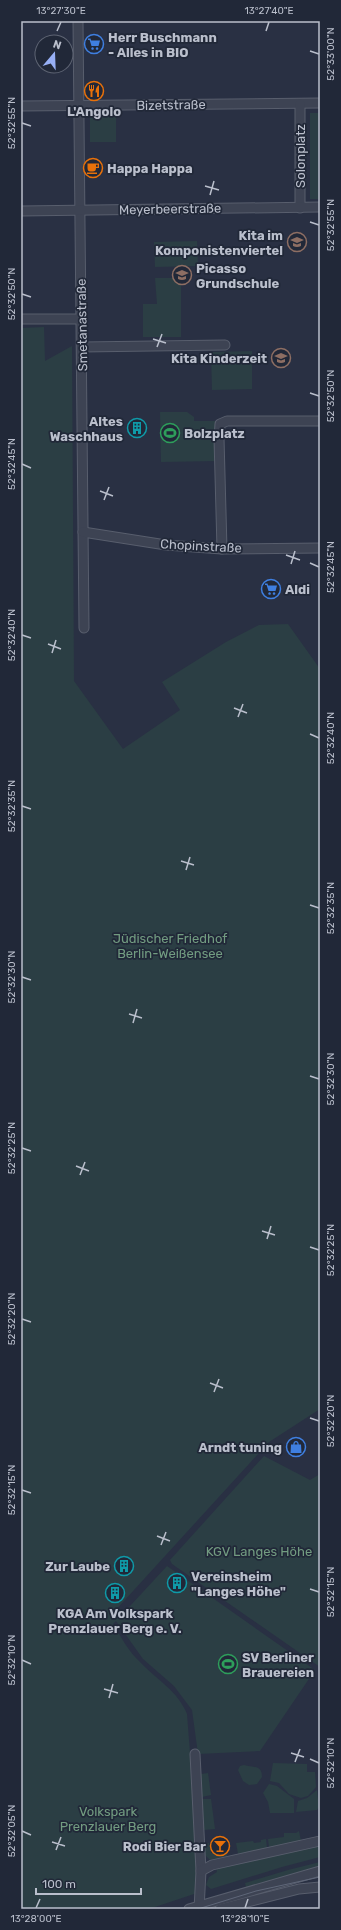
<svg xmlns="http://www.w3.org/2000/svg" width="341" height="1930" font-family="Rubik,sans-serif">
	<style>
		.green { fill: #2b3e44 }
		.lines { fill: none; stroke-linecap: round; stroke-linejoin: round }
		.minor-casing { stroke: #585e6d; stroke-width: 11 }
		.minor { stroke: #3d4353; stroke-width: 9 }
		.tram { stroke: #5f6779; stroke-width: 1 }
		.ticks { fill: none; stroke: #babfcc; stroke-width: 1.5 }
		.labels { text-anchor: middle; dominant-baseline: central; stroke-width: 3.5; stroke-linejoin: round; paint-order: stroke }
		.poi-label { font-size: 13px; font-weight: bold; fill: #babfcc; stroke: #212838; text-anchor: start }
		.street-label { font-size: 13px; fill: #babfcc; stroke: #212838 }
		.park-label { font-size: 13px; fill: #729c81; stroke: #212838 }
		.neatline { fill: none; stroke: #babfcc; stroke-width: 1.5 }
		.ticks-label { font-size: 10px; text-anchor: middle; fill: #babfcc }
	</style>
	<rect width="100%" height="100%" fill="#293043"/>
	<g class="green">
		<rect x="310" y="113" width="10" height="86"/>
		<rect x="90" y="115" width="26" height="27"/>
		<polygon points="197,241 198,266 155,267 154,242"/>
		<polygon points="155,278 181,278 181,337 143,337 143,304 157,304"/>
		<path d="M44,327L45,361L72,346L74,681L123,749L180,710L162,682L226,642L259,625L288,624L320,669V1409L269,1442L113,1613L119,1618L167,1566L315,1670L260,1751L198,1754L192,1710L174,1686L143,1659L116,1621L113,1624C121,1637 129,1652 140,1662C157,1680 178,1691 187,1714L195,1817L197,1893L149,1909H21V328Z"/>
		<polygon points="252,351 252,389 212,390 211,352"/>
		<polygon points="160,412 187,412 194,417 194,421 216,421 217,461 161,462"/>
		<polygon points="264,1456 310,1480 320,1474 320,1667 172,1564 170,1560"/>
		<polygon points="273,1763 307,1764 307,1772 315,1772 316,1787 308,1796 301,1798 289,1794 279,1783 270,1781"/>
		<path d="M244,1765C252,1768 262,1764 262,1777L257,1784L249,1785L243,1781L238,1770L240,1766Z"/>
		<polygon points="208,1773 211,1795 202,1797 201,1774"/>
		<polygon points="269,1784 277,1786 294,1799 294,1813 270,1813 268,1802 263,1793"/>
		<polygon points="317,1790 319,1807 317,1810 296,1812 298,1801 307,1798"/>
		<polygon points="202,1799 211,1799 215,1829 204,1830"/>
		<polygon points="299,1831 301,1841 269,1847 268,1839 284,1837 284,1833 296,1833"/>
		<polygon points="266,1839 267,1848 238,1854 236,1843 253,1841 254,1843 261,1842 261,1840"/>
		<polygon points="204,1843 209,1843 211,1853 227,1851 227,1856 210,1860 205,1855"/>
		<polygon points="320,1844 320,1857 282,1867 211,1889 206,1885 209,1877 217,1872 216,1867"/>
		<polygon points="320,1862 320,1866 246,1887 245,1883 288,1870"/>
	</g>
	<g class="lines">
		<defs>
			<g id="minor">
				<polyline points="78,21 84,628"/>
				<polyline points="21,106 320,103"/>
				<polyline points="300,208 300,104"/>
				<polyline points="21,211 320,207"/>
				<polyline points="21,319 82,319"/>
				<polyline points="82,347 225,345"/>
				<polyline points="83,532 166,545 222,549 320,548"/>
				<polyline points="222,549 219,438 220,424 227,421 320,421"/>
				<polyline points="195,1754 201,1871 199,1909"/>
				<polyline points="201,1871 212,1865 320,1841"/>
				<polyline points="189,1909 320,1871"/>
				<polyline points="220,1909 299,1889 320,1887"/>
			</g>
		</defs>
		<use href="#minor" class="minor-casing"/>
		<use href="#minor" class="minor"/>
		<polyline class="tram" points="198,1909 256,1891 320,1877"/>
	</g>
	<path class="ticks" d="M57,31L61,22M266,31L269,22M310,51L319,54M22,123L31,126M205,186L219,190M210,195L214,181M310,222L319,225M22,294L31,297M153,339L166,343M157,347L162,334M310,393L319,396M22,464L31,468M100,491L113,496M104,500L109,487M286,555L300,560M310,563L319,567M291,564L295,551M22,635L31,638M48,644L61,649M52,653L56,640M234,708L247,713M238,717L243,704M310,734L319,738M22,806L31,809M181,861L194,865M186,870L190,857M310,905L319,908M22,977L31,980M129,1014L142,1018M133,1023L137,1009M310,1076L319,1079M22,1148L31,1151M76,1166L89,1171M80,1175L85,1162M262,1231L275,1235M267,1239L271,1226M310,1247L319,1250M22,1319L31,1322M210,1383L223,1388M214,1392L219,1379M310,1418L319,1421M22,1490L31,1493M157,1536L170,1541M161,1545L166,1532M310,1589L319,1592M22,1660L31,1664M104,1689L118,1693M109,1698L113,1684M291,1753L304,1757M310,1759L319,1763M295,1762L300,1749M22,1831L31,1835M52,1842L65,1846M56,1850L61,1837M36,1908L40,1899M245,1908L248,1899"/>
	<defs>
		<symbol id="supermarket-ring" viewBox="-11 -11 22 22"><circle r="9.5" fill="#212838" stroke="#3f7fe0" stroke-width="1.5"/><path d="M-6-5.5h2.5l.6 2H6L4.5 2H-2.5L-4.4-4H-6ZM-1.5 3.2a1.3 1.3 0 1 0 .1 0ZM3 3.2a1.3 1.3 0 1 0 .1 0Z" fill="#3f7fe0"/></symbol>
		<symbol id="restaurant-ring" viewBox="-11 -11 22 22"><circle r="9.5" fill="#212838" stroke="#e8710a" stroke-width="1.5"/><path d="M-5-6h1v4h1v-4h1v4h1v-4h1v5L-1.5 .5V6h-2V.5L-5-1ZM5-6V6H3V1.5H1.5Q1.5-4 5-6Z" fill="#e8710a"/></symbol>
		<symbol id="cafe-ring" viewBox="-11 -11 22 22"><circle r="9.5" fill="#212838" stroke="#e8710a" stroke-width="1.5"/><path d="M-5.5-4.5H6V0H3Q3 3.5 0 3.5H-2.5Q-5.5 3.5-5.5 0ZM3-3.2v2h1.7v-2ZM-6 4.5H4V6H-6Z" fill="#e8710a"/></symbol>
		<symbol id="school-ring" viewBox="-11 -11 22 22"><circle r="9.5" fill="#212838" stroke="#8d6e63" stroke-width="1.5"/><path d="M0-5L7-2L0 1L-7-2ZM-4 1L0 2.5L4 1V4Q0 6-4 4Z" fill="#8d6e63"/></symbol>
		<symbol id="building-ring" viewBox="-11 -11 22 22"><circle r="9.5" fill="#212838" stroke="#0f9aa8" stroke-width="1.5"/><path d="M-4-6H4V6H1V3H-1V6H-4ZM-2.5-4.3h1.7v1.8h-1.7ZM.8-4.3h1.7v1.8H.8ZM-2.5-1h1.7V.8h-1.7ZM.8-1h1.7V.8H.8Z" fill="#0f9aa8"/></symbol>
		<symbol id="stadium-ring" viewBox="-11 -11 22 22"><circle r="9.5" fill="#212838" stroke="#2e9e5b" stroke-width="1.5"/><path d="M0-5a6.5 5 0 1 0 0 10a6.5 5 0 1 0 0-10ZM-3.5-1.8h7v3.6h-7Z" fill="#2e9e5b"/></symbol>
		<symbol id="shop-ring" viewBox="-11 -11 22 22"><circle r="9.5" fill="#212838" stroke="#3f7fe0" stroke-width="1.5"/><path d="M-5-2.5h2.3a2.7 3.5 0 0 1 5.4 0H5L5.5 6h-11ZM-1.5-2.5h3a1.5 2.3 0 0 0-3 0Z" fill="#3f7fe0"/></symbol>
		<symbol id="bar-ring" viewBox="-11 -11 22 22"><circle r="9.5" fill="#212838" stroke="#e8710a" stroke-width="1.5"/><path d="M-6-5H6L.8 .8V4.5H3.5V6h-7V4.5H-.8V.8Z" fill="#e8710a"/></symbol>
	</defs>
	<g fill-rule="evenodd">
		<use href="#supermarket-ring" x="83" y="33" width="22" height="22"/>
		<use href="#restaurant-ring" x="83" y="80" width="22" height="22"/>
		<use href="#cafe-ring" x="82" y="157" width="22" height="22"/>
		<use href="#school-ring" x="286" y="231" width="22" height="22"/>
		<use href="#school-ring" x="171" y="264" width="22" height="22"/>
		<use href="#school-ring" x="270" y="347" width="22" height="22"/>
		<use href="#building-ring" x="126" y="417" width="22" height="22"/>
		<use href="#stadium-ring" x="159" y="422" width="22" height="22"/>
		<use href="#supermarket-ring" x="260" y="578" width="22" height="22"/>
		<use href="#shop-ring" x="285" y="1436" width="22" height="22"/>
		<use href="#building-ring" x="113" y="1555" width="22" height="22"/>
		<use href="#building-ring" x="166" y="1572" width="22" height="22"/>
		<use href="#building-ring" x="104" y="1582" width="22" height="22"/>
		<use href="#stadium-ring" x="217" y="1653" width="22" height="22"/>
		<use href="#bar-ring" x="209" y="1835" width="22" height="22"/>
	</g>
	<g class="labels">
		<g class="poi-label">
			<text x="108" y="37">Herr Buschmann<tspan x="108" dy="15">- Alles in BIO</tspan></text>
			<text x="94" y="111" text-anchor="middle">L'Angolo</text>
			<text x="107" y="168">Happa Happa</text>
			<text x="283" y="235" text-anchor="end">Kita im<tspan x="283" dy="15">Komponistenviertel</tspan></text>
			<text x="196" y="268">Picasso<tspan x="196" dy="15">Grundschule</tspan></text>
			<text x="267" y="358" text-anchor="end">Kita Kinderzeit</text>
			<text x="123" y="421" text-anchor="end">Altes<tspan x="123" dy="15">Waschhaus</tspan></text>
			<text x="184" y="433">Bolzplatz</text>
			<text x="285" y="589">Aldi</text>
			<text x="282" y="1447" text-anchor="end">Arndt tuning</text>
			<text x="110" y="1566" text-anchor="end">Zur Laube</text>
			<text x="191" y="1576">Vereinsheim<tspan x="191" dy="15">"Langes Höhe"</tspan></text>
			<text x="115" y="1613" text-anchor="middle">KGA Am Volkspark<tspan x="115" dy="15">Prenzlauer Berg e. V.</tspan></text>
			<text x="242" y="1657">SV Berliner<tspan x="242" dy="15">Brauereien</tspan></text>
			<text x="206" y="1846" text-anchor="end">Rodi Bier Bar</text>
		</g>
		<g class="street-label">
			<text transform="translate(171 105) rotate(-1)">Bizetstraße</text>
			<text transform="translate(300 156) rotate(-90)">Solonplatz</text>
			<text transform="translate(170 209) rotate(-1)">Meyerbeerstraße</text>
			<text transform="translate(82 325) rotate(-91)">Smetanastraße</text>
			<text transform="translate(201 546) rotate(3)">Chopinstraße</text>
		</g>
		<g class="park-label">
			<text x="170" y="938">Jüdischer Friedhof<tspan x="170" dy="15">Berlin-Weißensee</tspan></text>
			<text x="259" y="1551">KGV Langes Höhe</text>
			<text x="108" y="1811">Volkspark<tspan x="108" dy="15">Prenzlauer Berg</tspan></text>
		</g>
	</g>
	<rect width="341" height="1930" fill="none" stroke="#212838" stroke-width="44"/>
	<g transform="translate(54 54) rotate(19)"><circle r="19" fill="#212838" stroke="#5e6473"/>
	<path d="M0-3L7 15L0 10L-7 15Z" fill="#97aff5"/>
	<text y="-6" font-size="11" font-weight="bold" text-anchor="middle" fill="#babfcc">N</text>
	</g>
	<path d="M36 1888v6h105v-6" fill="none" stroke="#babfcc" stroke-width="2"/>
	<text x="42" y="1888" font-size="12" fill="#babfcc" stroke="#212838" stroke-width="3" paint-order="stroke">100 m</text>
	<rect x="22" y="22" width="297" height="1886" class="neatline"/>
	<g class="ticks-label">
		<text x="61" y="14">13°27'30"E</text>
		<text x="269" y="14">13°27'40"E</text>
		<text transform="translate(330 54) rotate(-90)" y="4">52°33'00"N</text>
		<text transform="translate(11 123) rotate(-90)" y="4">52°32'55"N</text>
		<text transform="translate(330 225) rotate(-90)" y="4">52°32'55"N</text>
		<text transform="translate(11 294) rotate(-90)" y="4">52°32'50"N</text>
		<text transform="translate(330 396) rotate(-90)" y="4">52°32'50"N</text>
		<text transform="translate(11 464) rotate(-90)" y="4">52°32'45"N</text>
		<text transform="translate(330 567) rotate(-90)" y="4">52°32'45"N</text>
		<text transform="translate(11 635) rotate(-90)" y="4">52°32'40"N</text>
		<text transform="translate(330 738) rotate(-90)" y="4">52°32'40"N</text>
		<text transform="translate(11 806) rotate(-90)" y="4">52°32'35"N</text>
		<text transform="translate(330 908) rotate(-90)" y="4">52°32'35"N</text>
		<text transform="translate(11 977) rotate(-90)" y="4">52°32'30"N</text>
		<text transform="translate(330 1079) rotate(-90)" y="4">52°32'30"N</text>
		<text transform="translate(11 1148) rotate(-90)" y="4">52°32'25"N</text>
		<text transform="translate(330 1250) rotate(-90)" y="4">52°32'25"N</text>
		<text transform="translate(11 1319) rotate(-90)" y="4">52°32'20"N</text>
		<text transform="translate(330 1421) rotate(-90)" y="4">52°32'20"N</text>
		<text transform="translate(11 1490) rotate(-90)" y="4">52°32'15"N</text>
		<text transform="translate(330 1592) rotate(-90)" y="4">52°32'15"N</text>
		<text transform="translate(11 1660) rotate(-90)" y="4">52°32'10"N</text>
		<text transform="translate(330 1763) rotate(-90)" y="4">52°32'10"N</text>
		<text transform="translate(11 1831) rotate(-90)" y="4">52°32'05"N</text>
		<text x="36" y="1922">13°28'00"E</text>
		<text x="245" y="1922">13°28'10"E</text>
	</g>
</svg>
